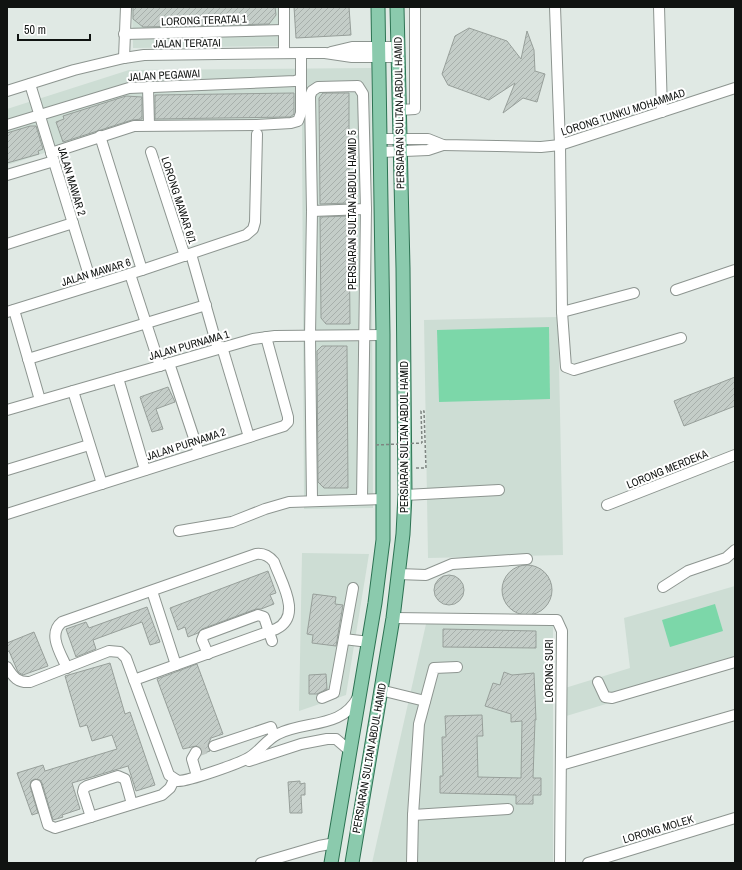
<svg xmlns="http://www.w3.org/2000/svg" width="742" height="870" font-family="'Archivo Narrow',sans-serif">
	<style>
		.built { fill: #cdddd4 }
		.green { fill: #7cd7a9 }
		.building { fill: url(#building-hatch); stroke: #979f9a }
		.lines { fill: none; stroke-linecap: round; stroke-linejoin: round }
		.minor-tunnel { stroke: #c1c9c4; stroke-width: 10; stroke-dasharray: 10 5; stroke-linecap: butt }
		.minor-casing { stroke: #8d9590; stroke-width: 12 }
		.major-casing { stroke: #2d7353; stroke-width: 15 }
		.path { stroke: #7e8581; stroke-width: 1.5; stroke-dasharray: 3 2; stroke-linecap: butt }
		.minor { stroke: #fff; stroke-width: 10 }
		.major { stroke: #8bcaad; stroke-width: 13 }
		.path-bridge { stroke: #7e8581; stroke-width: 1.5; stroke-dasharray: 3 2; stroke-linecap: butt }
		.labels { text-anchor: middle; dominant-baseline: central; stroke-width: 4; stroke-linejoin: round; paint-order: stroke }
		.street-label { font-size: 11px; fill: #101311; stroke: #fff }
	</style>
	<defs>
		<pattern id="building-hatch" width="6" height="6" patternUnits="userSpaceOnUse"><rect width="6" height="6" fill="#c4cdc8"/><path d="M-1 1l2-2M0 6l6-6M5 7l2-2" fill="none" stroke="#a7afab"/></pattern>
	</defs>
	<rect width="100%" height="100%" fill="#e0e9e4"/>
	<g class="built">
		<polygon points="132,7 280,7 280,46 133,48"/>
		<polygon points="371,68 373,508 304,509 302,125 129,126 7,165 7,109 129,70"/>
		<polygon points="558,317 563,555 428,558 424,320"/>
		<polygon points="302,553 369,554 346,695 299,711"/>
		<polygon points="735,586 735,665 563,717 565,688 630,668 624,618"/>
		<polygon points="553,623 553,863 372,863 426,624"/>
	</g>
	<g class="green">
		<polygon points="549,327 550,399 439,402 437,330"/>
		<polygon points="715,604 723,631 670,647 662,620"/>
	</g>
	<g class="building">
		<polygon points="133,7 275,7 276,15 269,24 143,27 133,19"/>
		<polygon points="294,7 349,7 351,35 296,38"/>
		<polygon points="469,28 507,41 521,59 527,31 534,50 535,71 545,74 537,102 523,98 503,113 515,83 489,100 448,85 442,74 455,36"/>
		<polygon points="294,93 294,114 290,117 155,119 155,95"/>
		<polygon points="323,93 349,93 349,203 320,204 319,98"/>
		<polygon points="126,96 142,97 142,119 132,120 63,142 56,122 64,119 63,116"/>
		<polygon points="30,126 36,126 43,149 38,151 39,154 7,163 7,133"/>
		<polygon points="349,216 350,324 326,324 321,318 320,217"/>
		<polygon points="322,346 347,346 348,488 324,488 318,482 317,351"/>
		<polygon points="735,377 735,406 684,426 674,401"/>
		<polygon points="168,387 175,402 156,409 163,429 152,432 140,397"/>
		<circle cx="527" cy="590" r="25"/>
		<polygon points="268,571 276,593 270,595 274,604 261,609 256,609 202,629 198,633 188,637 185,627 178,630 170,608"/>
		<circle cx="449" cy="590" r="15"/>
		<polygon points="313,594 336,597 335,604 343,605 336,646 312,643 313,635 307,634"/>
		<polygon points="147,607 160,642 150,645 142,622 93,640 96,649 76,657 66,629 86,622 89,628"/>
		<polygon points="443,629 536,631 536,648 443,647"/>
		<polygon points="34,632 48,666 23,675 18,672 9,651 7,652 7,643"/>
		<polygon points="110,663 125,714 130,712 155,785 136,791 128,766 72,783 80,809 62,815 63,817 53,820 42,783 40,780 35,779 31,781 30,786 38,813 32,815 17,773 43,765 45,771 117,749 112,735 92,741 87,725 80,727 65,676"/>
		<polygon points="197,664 223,734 211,738 208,745 210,751 202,754 201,748 196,746 183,749 157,679"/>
		<polygon points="504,672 512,675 534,673 536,720 535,720 533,778 541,778 541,795 533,795 533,804 516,804 516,795 440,793 440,776 443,776 442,737 446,737 445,716 482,715 483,736 477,736 478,777 521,778 522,721 511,722 511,714 485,706 493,683 500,685"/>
		<polygon points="326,674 327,689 317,694 309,694 309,675"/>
		<polygon points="300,781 300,784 305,783 305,795 301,795 302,813 290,813 288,782"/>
	</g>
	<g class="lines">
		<polyline class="minor-tunnel" points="196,752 214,746"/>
		<defs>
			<g id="minor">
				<polyline points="284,7 284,52"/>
				<polyline points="555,7 560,145 562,312 566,367 574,370 681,338"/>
				<polyline points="659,7 662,112"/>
				<polyline points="124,34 284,30"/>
				<polyline points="331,52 352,47 398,47"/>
				<polyline points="124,58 126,7"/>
				<polyline points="30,84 92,285"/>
				<polyline points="148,87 149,125"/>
				<polyline points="7,91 74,70 124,58 144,55 301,53 325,53 352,57 398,57"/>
				<polyline points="400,110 415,109 415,7"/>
				<polyline points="7,125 129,88 295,81 301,79"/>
				<polyline points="100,136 142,270"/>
				<polyline points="380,139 428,139 443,145 541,147 560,145 735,88"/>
				<polyline points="151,152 185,256"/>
				<polyline points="381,152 428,150 443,145"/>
				<polyline points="51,153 134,126 257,125 291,123 298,121 301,113 301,53"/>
				<polyline points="7,175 54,161"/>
				<polyline points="312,211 366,209"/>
				<polyline points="7,244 73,223"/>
				<polyline points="191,254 218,349"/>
				<polyline points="130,274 160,366"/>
				<polyline points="676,290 735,270"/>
				<polyline points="14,310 40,400"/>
				<polyline points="7,312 142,270 246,235 253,229 255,222 257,134"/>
				<polyline points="562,312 634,293"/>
				<polyline points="222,347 249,437"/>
				<polyline points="28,359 206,305"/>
				<polyline points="169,363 199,453"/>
				<polyline points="118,378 145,470"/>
				<polyline points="73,391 102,484"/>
				<polyline points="7,410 253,339 275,336 383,335"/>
				<polyline points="7,470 89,445"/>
				<polyline points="405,495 499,490"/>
				<polyline points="312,500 310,336 312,211 310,96 312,91 318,87 358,86 363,94 366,209 362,499"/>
				<polyline points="607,505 735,455"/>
				<polyline points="7,514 284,426 288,422 288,417 266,337"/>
				<polyline points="179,531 232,522 265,509 289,502 384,499"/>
				<polyline points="398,574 426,575 452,564 527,559"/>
				<polyline points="663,587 688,571 726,558 735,550"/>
				<polyline points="152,591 176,665"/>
				<polyline points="393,618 551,620 557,620 562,631 560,863"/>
				<polyline points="344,639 369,642"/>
				<polyline points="208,654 202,640 204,635 258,615 264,617 272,641"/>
				<path d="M7,667C13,677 18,683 30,682L109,651L120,652L126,658L169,775L178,781C189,781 241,763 250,757C261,750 267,739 278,734C306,720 342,729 358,697"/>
				<path d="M67,668C61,654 47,634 62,622L256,554C264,553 269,556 274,562C281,582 303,616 276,629L134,680"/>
				<polyline points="598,682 605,697 612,698 735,662"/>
				<polyline points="380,690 425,701"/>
				<polyline points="322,698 334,693 353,588"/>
				<polyline points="214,746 271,727 274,736"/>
				<polyline points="196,752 192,759 197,776"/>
				<polyline points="249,761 301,744 327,739 336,739 350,751"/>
				<polyline points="561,765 735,715"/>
				<polyline points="36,785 48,825 55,828 162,795 170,788 174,780"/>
				<polyline points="413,815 508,809"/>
				<polyline points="91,817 83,792 84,788 87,786 118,776 125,779 132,804"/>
				<polyline points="261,863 319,846 335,843"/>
				<polyline points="412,863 413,815 419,724 434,668 457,667"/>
				<polyline points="588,863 735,818"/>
			</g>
			<g id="major">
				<polyline points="331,863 375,603 383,540 383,334 378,7"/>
				<polyline points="352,863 393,618 403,534 405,495 403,268 397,7"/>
			</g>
		</defs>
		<use href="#minor" class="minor-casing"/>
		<use href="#major" class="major-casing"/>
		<polyline class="path" points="416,468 426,468 424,411 421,411 422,443"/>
		<use href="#minor" class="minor"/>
		<use href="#major" class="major"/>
		<polyline class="path-bridge" points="376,445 422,443"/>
	</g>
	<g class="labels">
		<g class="street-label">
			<text transform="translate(204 20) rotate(-2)">LORONG TERATAI 1</text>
			<text transform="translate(187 43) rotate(-1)">JALAN TERATAI</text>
			<text transform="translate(164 75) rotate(-3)">JALAN PEGAWAI</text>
			<text transform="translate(623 112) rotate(-18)">LORONG TUNKU MOHAMMAD</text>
			<text transform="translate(399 113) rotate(-91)">PERSIARAN SULTAN ABDUL HAMID</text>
			<text transform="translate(72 181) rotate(73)">JALAN MAWAR 2</text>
			<text transform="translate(179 200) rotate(72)">LORONG MAWAR 6/1</text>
			<text transform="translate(352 210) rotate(-90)">PERSIARAN SULTAN ABDUL HAMID 5</text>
			<text transform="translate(96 272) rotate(-17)">JALAN MAWAR 6</text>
			<text transform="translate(189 345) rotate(-16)">JALAN PURNAMA 1</text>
			<text transform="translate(404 437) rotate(-90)">PERSIARAN SULTAN ABDUL HAMID</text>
			<text transform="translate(186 444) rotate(-18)">JALAN PURNAMA 2</text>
			<text transform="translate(667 469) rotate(-22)">LORONG MERDEKA</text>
			<text transform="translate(549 671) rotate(-90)">LORONG SURI</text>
			<text transform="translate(369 758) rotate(-80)">PERSIARAN SULTAN ABDUL HAMID</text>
			<text transform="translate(658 829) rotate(-17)">LORONG MOLEK</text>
		</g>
	</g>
	<rect width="742" height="870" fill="none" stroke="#101311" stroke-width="16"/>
	<path d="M18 34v6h72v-6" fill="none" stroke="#101311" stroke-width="2"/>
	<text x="24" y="34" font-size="12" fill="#101311" stroke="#ffffff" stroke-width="3" paint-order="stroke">50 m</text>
</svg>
